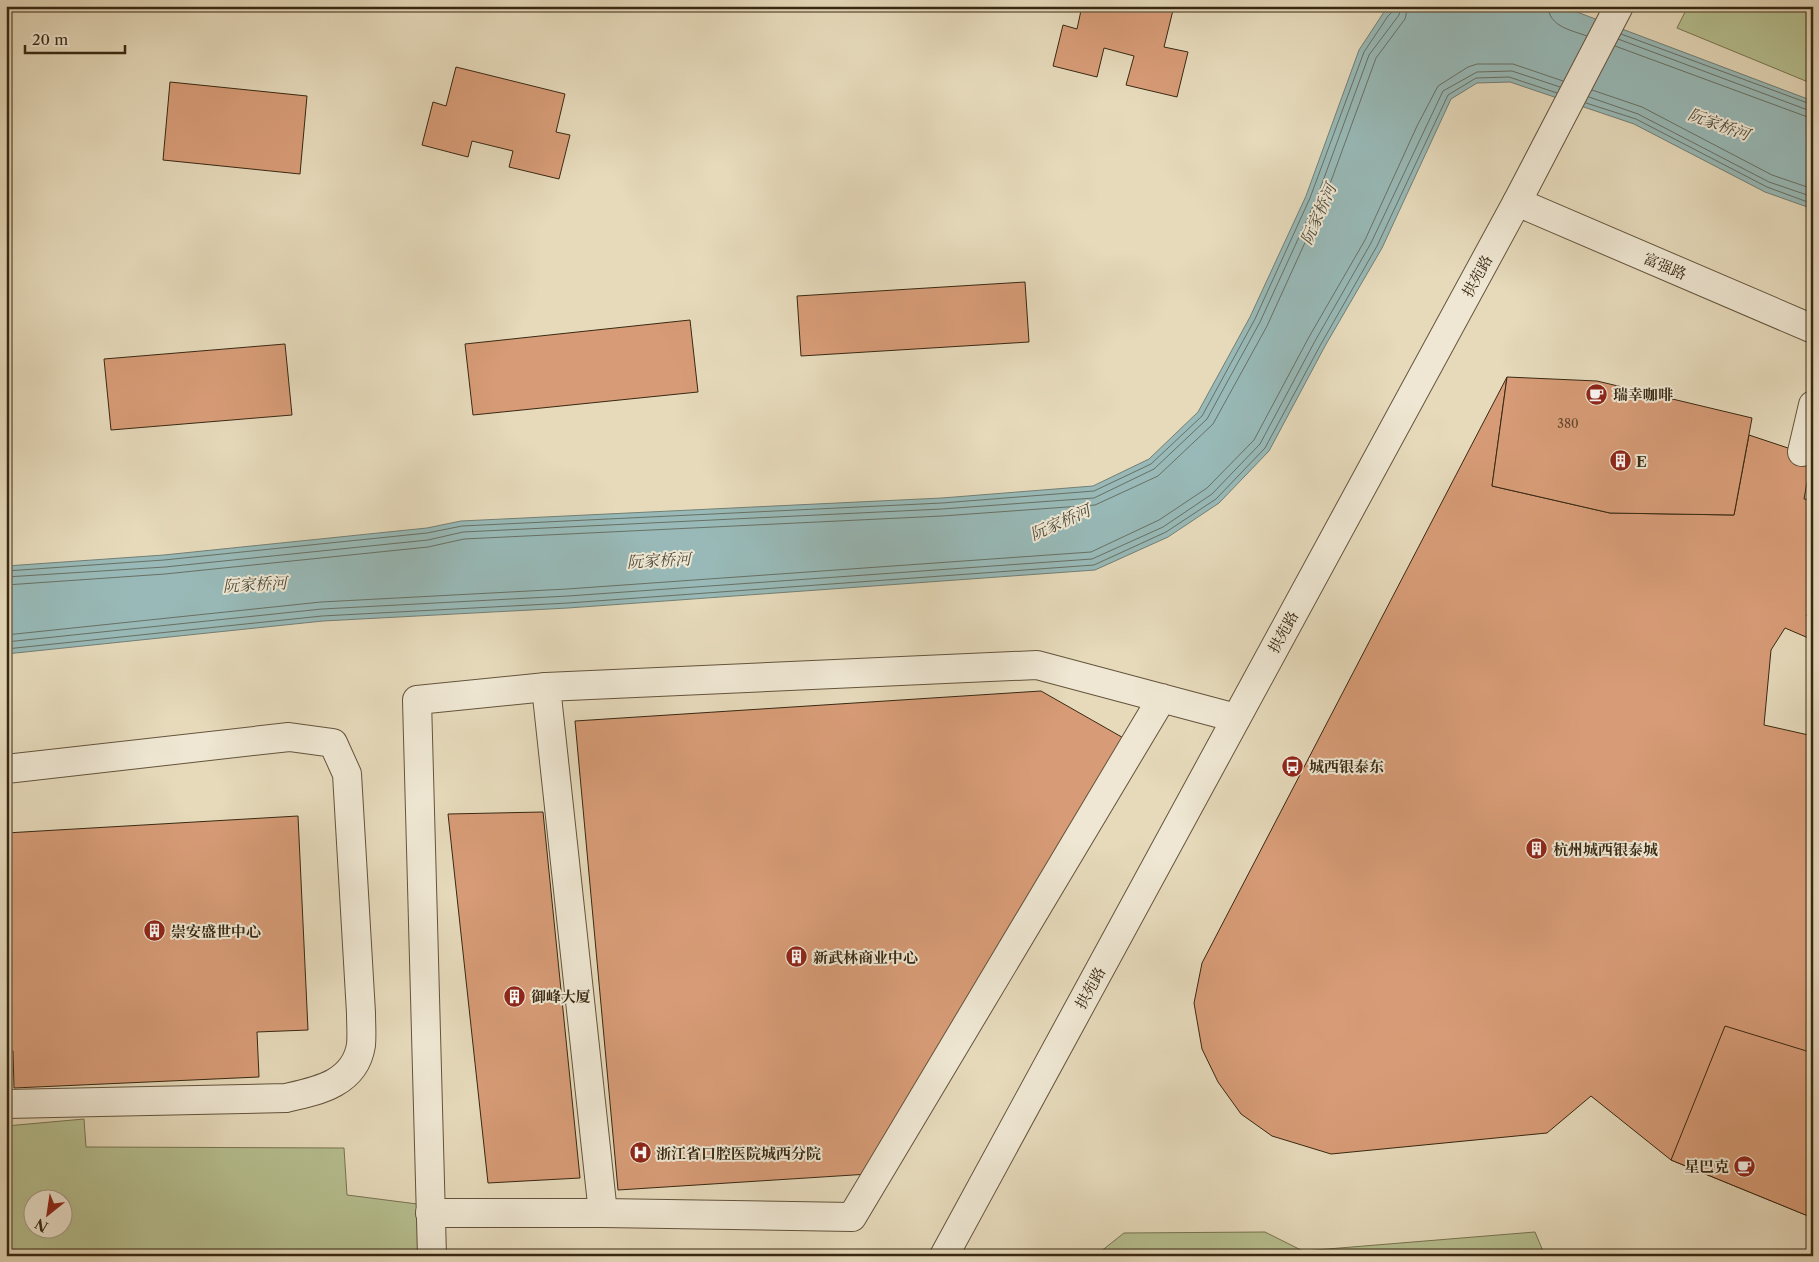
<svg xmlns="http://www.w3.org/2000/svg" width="1819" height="1262" font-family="'Libre Caslon Text','Noto Serif SC',serif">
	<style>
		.green { fill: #b6bf90; stroke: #777451; fill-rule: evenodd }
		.water { fill: #98b9b7; stroke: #727f75 }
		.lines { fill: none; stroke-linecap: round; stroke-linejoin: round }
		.shore { stroke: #687064; stroke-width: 1 }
		.building { fill: #d79c77; stroke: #382812 }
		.minor-casing { stroke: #64543c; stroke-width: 30 }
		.minor { stroke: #efe7d3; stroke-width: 28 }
		.labels { text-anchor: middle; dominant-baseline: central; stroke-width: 4; stroke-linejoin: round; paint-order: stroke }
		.number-label { font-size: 12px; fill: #60452b }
		.street-label { font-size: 15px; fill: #382812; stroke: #efe7d3 }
		.poi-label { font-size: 15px; font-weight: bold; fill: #382812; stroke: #efe7d3; text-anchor: start }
		.water-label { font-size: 16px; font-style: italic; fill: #504c3b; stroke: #efe7d3 }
	</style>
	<rect width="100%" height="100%" fill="#e6dabb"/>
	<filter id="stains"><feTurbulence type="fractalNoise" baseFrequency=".004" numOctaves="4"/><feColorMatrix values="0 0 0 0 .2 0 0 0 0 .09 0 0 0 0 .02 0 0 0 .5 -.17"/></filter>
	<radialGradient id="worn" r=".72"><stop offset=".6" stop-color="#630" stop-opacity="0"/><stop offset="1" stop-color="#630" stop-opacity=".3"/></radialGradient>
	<g class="green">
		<polygon points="1688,6 1813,6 1813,84 1677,28"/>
		<path d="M84,1119L86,1147L344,1148L347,1195L425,1205L417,1256H6V1126ZM32,1200H62V1230H32Z"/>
		<polygon points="1265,1232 1303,1251 1535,1232 1545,1256 1095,1256 1124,1233"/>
	</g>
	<polygon class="water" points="1392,6 1561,6 1813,101 1813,209 1765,192 1634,124 1510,82 1477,83 1451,99 1382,248 1325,346 1269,451 1219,503 1168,537 1095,570 568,608 323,621 6,654 6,566 164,555 427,528 461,521 942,498 1093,486 1149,459 1198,412 1250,317 1306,196 1359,50 1384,12"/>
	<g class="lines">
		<g class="shore">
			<path d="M1548,6C1549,27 1571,30 1587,36"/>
			<polyline points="1621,34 1813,105"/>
			<polyline points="1618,39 1813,112"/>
			<polyline points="1615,46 1813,119"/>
			<polyline points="1592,90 1642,107 1772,175 1813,189"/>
			<polyline points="1589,97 1638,114 1769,182 1813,197"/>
			<polyline points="1586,103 1636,119 1767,187 1813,204"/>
			<polyline points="6,571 164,560 427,533 462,526 942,503 1094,491 1151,464 1202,416 1255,319 1310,198 1364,52 1388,16 1393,11 1394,6"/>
			<polyline points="6,577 165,567 428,540 463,532 942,509 1094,498 1154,469 1207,419 1260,322 1316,200 1369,55 1399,15 1401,6"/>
			<polyline points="6,585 165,574 428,547 464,539 942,516 1095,505 1158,476 1213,424 1267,326 1323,203 1376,58 1405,19 1408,6"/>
			<polyline points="6,635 321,602 567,589 1091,552 1159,520 1207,488 1254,440 1309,337 1365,240 1417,126 1438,86 1468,67 1477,64 1513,64 1563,81"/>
			<polyline points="6,642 322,609 568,596 1092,559 1163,527 1212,494 1260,444 1315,341 1371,243 1443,91 1477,72 1512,71 1560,87"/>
			<polyline points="6,649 322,616 568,603 1094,565 1166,532 1216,499 1265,448 1321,344 1377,246 1448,95 1476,78 1509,77 1557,93"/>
		</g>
	</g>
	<g class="building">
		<polygon points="1082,6 1174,6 1164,47 1188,52 1177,97 1126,85 1134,56 1104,48 1097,77 1053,66 1063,25 1077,29"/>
		<polygon points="456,67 565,94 556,132 570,135 559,179 509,167 513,151 472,141 468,157 422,145 433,102 446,106"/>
		<polygon points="170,82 307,96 300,174 163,160"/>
		<polygon points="1025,282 1029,342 801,356 797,296"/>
		<polygon points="690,320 698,392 473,415 465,344"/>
		<polygon points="285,344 292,415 111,430 104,359"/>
		<polygon points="1507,377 1492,486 1610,513 1734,515 1749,435 1812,456 1804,499 1813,500 1813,584 1807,616 1813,617 1813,640 1785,628 1771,650 1764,725 1813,736 1813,1218 1671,1160 1591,1096 1547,1133 1331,1154 1272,1136 1241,1114 1218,1082 1202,1049 1194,1003 1202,963"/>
		<polygon points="1507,377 1597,381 1752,418 1734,515 1610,513 1492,486"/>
		<polygon points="1813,584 1813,617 1807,616"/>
		<polygon points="1041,691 1127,740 869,1174 618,1190 575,721"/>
		<polygon points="543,812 580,1178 488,1183 448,814"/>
		<polygon points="298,816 308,1030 257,1032 259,1077 14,1088 13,1051 6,1051 6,833"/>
		<polygon points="1725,1026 1813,1053 1813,1218 1671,1160"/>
	</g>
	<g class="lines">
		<defs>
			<g id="minor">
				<polyline points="1517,202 1813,329"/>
				<polyline points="1802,452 1813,405"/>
				<polyline points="1162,698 852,1217 603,1213 546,687 1037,665 1236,718"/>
				<path d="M6,769L289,737L333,743L347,774L361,1013C361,1024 362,1035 361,1045C355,1084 317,1091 286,1098L6,1104"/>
				<polyline points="430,1213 603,1213"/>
				<polyline points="432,1256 417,700 546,687"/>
				<polyline points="944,1256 1517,202 1619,6"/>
			</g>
		</defs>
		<use href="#minor" class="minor-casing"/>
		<use href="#minor" class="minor"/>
	</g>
	<defs>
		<symbol id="cafe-disc" viewBox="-11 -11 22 22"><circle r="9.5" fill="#8f2418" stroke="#efe7d3"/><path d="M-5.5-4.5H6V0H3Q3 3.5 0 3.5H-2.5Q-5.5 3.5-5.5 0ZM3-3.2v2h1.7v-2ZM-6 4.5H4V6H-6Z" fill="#fff"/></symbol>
		<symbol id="building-disc" viewBox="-11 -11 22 22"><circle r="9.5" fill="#8f2418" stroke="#efe7d3"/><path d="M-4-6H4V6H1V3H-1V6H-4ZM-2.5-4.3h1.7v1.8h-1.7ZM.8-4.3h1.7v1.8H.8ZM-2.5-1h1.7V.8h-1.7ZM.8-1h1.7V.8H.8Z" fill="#fff"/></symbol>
		<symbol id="bus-disc" viewBox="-11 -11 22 22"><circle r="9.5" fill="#8f2418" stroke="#efe7d3"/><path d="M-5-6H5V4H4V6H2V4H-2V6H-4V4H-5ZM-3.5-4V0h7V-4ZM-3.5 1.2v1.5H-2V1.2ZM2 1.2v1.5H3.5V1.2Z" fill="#fff"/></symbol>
		<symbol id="hospital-disc" viewBox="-11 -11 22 22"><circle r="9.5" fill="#8f2418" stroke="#efe7d3"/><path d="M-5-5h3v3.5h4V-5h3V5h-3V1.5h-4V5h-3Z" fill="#fff"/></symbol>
	</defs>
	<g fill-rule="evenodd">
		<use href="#cafe-disc" x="1584" y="382" width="25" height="25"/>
		<use href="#building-disc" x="1608" y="448" width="25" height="25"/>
		<use href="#bus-disc" x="1280" y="754" width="25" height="25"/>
		<use href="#building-disc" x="1524" y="836" width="25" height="25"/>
		<use href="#building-disc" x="142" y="918" width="25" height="25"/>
		<use href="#building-disc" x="784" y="944" width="25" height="25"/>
		<use href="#building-disc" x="502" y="984" width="25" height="25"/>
		<use href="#hospital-disc" x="628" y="1140" width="25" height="25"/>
		<use href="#cafe-disc" x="1732" y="1154" width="25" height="25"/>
	</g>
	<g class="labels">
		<g class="number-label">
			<text x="1568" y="423">380</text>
		</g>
		<g class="street-label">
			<text transform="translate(1665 266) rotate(23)">富强路</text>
			<text transform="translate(1477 276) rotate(-61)">拱苑路</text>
			<text transform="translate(1283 632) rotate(-61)">拱苑路</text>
			<text transform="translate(1090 988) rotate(-61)">拱苑路</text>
		</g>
		<g class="poi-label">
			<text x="1613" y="394">瑞幸咖啡</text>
			<text x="1636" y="461">E</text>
			<text x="1309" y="766">城西银泰东</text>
			<text x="1553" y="849">杭州城西银泰城</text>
			<text x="171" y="931">崇安盛世中心</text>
			<text x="813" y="957">新武林商业中心</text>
			<text x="531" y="996">御峰大厦</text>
			<text x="656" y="1153">浙江省口腔医院城西分院</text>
			<text x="1729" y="1166" text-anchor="end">星巴克</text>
		</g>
		<g class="water-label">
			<text transform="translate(1719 124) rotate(20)">阮家桥河</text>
			<text transform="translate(1318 214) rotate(-66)">阮家桥河</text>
			<text transform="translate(1060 522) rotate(-24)">阮家桥河</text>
			<text transform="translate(659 560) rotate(-3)">阮家桥河</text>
			<text transform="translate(255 584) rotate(-3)">阮家桥河</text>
		</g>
	</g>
	<rect width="1819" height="1262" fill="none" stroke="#e6dabb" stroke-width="25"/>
	<rect x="8" y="8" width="1804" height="1247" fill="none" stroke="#382812" stroke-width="2.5"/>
	<rect x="12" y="12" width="1794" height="1237" fill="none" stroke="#382812"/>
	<g transform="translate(48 1214) rotate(210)"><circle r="24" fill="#efe7d3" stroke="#a69b86"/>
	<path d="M0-4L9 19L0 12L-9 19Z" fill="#8f2418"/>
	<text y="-8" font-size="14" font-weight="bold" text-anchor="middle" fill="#382812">N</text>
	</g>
	<path d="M25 45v8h100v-8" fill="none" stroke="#382812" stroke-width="2.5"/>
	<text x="32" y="45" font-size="15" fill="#382812" stroke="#efe7d3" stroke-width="4" paint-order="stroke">20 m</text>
	<rect width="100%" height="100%" filter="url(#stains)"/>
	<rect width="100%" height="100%" fill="url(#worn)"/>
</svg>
